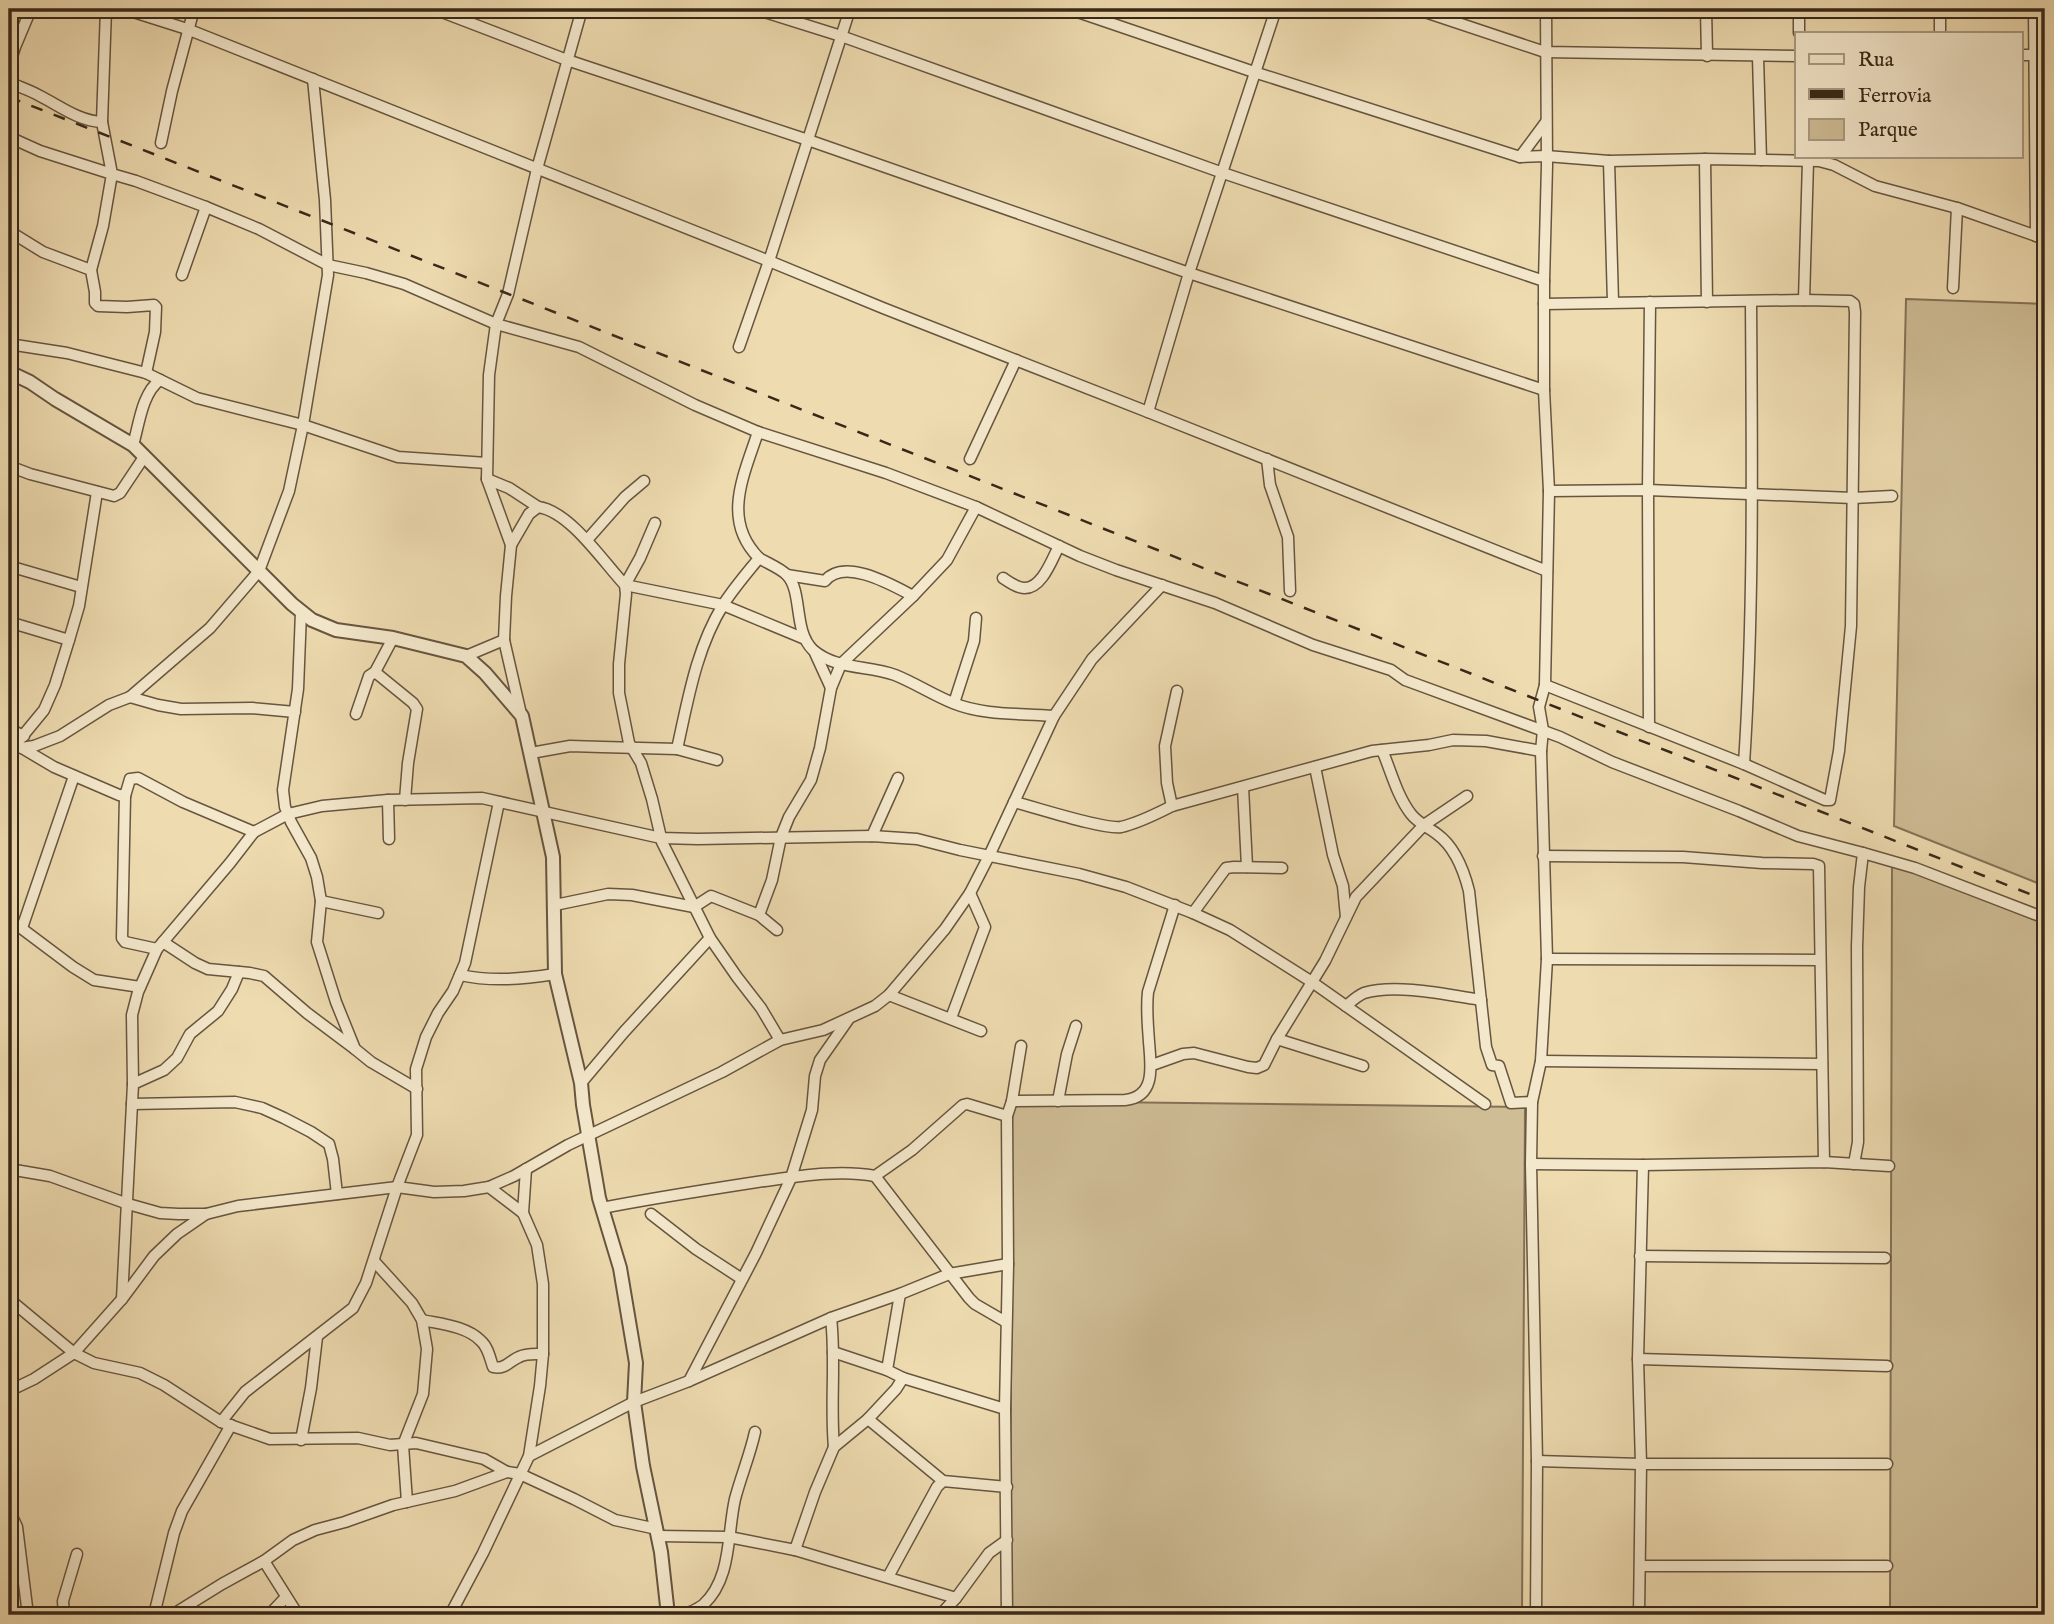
<svg xmlns="http://www.w3.org/2000/svg" width="2054" height="1624" font-family="'IM FELL English',serif">
	<style>
		.green { fill: #cfbd96; stroke: #847258; stroke-width: 2 }
		.lines { fill: none; stroke-linecap: round; stroke-linejoin: round }
		.minor-casing { stroke: #66553f; stroke-width: 13 }
		.tertiary-casing { stroke: #66553f; stroke-width: 16 }
		.minor { stroke: #f4e8cc; stroke-width: 10 }
		.tertiary { stroke: #f4e8cc; stroke-width: 12 }
		.rail { stroke: #382819; stroke-width: 2.5; stroke-dasharray: 12 12; stroke-linecap: butt }
	</style>
	<rect width="100%" height="100%" fill="#eedbb0"/>
	<filter id="stains"><feTurbulence type="fractalNoise" baseFrequency=".00286" numOctaves="4"/><feColorMatrix values="0 0 0 0 .2 0 0 0 0 .09 0 0 0 0 .02 0 0 0 .5 -.17"/></filter>
	<radialGradient id="worn" r=".72"><stop offset=".6" stop-color="#630" stop-opacity="0"/><stop offset="1" stop-color="#630" stop-opacity=".3"/></radialGradient>
	<g class="green">
		<polygon points="1906,299 2045,304 2045,886 1894,826"/>
		<polygon points="1892,862 2045,924 2045,1615 1890,1615"/>
		<polygon points="1012,1101 1525,1107 1522,1615 1010,1615"/>
	</g>
	<g class="lines">
		<defs>
			<g id="minor">
				<polyline points="106,9 102,122 112,174 136,181 206,207 259,229 328,265 366,273 404,284 496,324 579,347 695,405 758,432 886,473 976,507 1080,556 1116,570 1215,603 1313,645 1391,670 1405,680 1560,737 1612,762 1739,811 1798,836 1863,853 1859,887 1857,947 1858,1142 1854,1164"/>
				<polyline points="124,9 187,29 769,261 883,308 1148,412 1547,571"/>
				<polyline points="434,9 567,60 808,140 1189,273 1544,390"/>
				<polyline points="755,9 841,36 1223,173 1544,281"/>
				<polyline points="1069,9 1254,72 1520,157 1546,156 1609,161 1705,159 1819,161 1834,165 1875,186 1957,208 2045,239"/>
				<polyline points="1416,9 1545,52 1797,56"/>
				<polyline points="1706,9 1707,56"/>
				<polyline points="1940,9 1940,33"/>
				<polyline points="2034,9 2036,236"/>
				<polyline points="1799,33 1799,9"/>
				<polyline points="2021,55 2045,55"/>
				<polyline points="1758,57 1761,160"/>
				<polyline points="9,66 15,47 31,9"/>
				<path d="M9,82C19,87 30,90 40,96C60,106 79,121 102,122"/>
				<polyline points="9,137 40,151 112,174 103,226 91,270"/>
				<polyline points="161,143 172,91 194,9"/>
				<polyline points="1520,157 1546,122"/>
				<polyline points="1705,159 1707,302"/>
				<polyline points="1609,161 1613,302"/>
				<polyline points="9,231 43,252 91,270 95,292 95,303 98,306 127,307 154,305 156,307 155,332 146,373"/>
				<polyline points="182,275 206,207"/>
				<polyline points="1953,288 1957,208"/>
				<polyline points="1804,300 1808,161"/>
				<polyline points="1544,304 1804,300 1850,301 1854,304 1855,312 1851,626 1839,751 1830,800 1825,800 1744,764 1545,685"/>
				<polyline points="9,344 67,353 146,373 197,398 303,425 398,457 487,463"/>
				<polyline points="739,347 769,261 850,9"/>
				<polyline points="1148,412 1189,273 1276,9"/>
				<path d="M133,445C139,425 142,393 160,380"/>
				<polyline points="970,459 1016,360"/>
				<polyline points="1267,459 1270,485 1288,537 1290,591"/>
				<polyline points="9,466 30,474 114,496 120,493 144,457"/>
				<polyline points="487,479 509,488 538,507"/>
				<polyline points="1549,491 1648,490 1853,498 1892,496"/>
				<polyline points="587,540 625,497 644,481"/>
				<path d="M511,545L529,514L538,507C570,511 604,563 625,585L626,594L619,664V693L629,743L641,763L652,799L662,842L710,938L737,977L761,1008L780,1040"/>
				<path d="M759,558C767,563 780,568 787,575C803,592 793,631 813,650C836,670 868,665 895,675C915,683 933,695 953,703C985,716 1020,713 1054,716"/>
				<polyline points="9,566 81,587"/>
				<path d="M787,575L825,581C844,557 892,585 913,596"/>
				<path d="M1003,578C1009,582 1017,588 1024,588C1042,589 1052,559 1059,546"/>
				<polyline points="625,585 723,605 805,639"/>
				<polyline points="625,585 640,558 655,523"/>
				<polyline points="301,612 298,689 283,790 285,807 291,822 311,858 317,877 321,901 317,942 336,1002 355,1049 371,1062 417,1089"/>
				<polyline points="9,622 69,640 79,606 97,492"/>
				<polyline points="504,640 521,714"/>
				<polyline points="815,653 831,688"/>
				<polyline points="466,656 504,640 506,596 511,545 487,479 489,375 496,324 508,294 537,169 582,9"/>
				<polyline points="375,672 413,703 417,709 408,763 405,800"/>
				<polyline points="130,697 210,628 259,571 289,491 303,425 328,275 325,200 313,79"/>
				<polyline points="954,703 974,641 976,618"/>
				<polyline points="356,714 369,676 375,672 393,638"/>
				<polyline points="1649,727 1648,490 1650,302"/>
				<polyline points="9,729 24,736"/>
				<polyline points="16,744 44,710 55,685 69,640"/>
				<polyline points="22,748 54,767 119,795 125,796 130,779 138,778 183,802 254,832 230,863 157,949 138,992 132,1015 133,1084 122,1299"/>
				<path d="M677,749C688,700 696,649 723,605C733,589 747,573 759,558C721,520 744,475 758,432"/>
				<path d="M1382,750C1391,771 1397,796 1411,814C1418,823 1429,828 1437,834C1455,847 1464,871 1469,891L1486,1047L1492,1065L1499,1066L1511,1103L1532,1102"/>
				<polyline points="9,751 16,744 22,748 34,746 60,736 109,705 130,697 158,705 181,709 252,708 295,712"/>
				<polyline points="531,753 570,746 602,747 677,749 717,760"/>
				<path d="M1744,764C1754,610 1752,455 1751,301"/>
				<polyline points="1315,767 1333,855 1343,886 1346,917"/>
				<polyline points="1243,787 1247,867"/>
				<polyline points="125,796 122,938 125,942 157,949"/>
				<polyline points="388,800 389,839"/>
				<path d="M1014,802C1035,807 1104,830 1121,827C1139,823 1156,814 1172,806L1372,751L1429,745L1453,740L1486,741L1541,751"/>
				<polyline points="1172,806 1167,783 1165,746 1177,691"/>
				<polyline points="254,832 288,814 322,806 388,800 482,798 661,838 698,839 872,836 917,839 960,850 1079,874 1126,887 1193,913 1230,930 1312,982 1485,1104"/>
				<polyline points="872,836 898,778"/>
				<polyline points="1863,853 1915,868 2045,918"/>
				<polyline points="1543,856 1683,857 1762,863 1813,864 1819,866 1824,1162"/>
				<polyline points="321,901 378,913"/>
				<polyline points="555,905 608,894 632,895 694,907 711,896 759,915 777,930"/>
				<polyline points="1193,913 1226,868 1234,867 1282,868"/>
				<polyline points="759,915 772,880 781,837 789,817 811,780 820,748 831,688 841,664 913,596 947,560 976,507"/>
				<polyline points="9,919 73,967 94,980 140,987"/>
				<polyline points="22,928 74,776"/>
				<polyline points="163,942 195,963 208,969 250,973 264,976 307,1013 355,1049"/>
				<polyline points="1547,959 1820,960"/>
				<path d="M460,975C492,982 523,979 555,974"/>
				<polyline points="889,995 981,1031"/>
				<path d="M1346,1006C1352,1001 1357,996 1364,993C1395,983 1449,995 1481,1000"/>
				<polyline points="951,1018 985,927 970,893"/>
				<polyline points="1277,1039 1363,1066"/>
				<polyline points="1541,1061 1822,1064"/>
				<polyline points="1152,1065 1183,1054 1194,1053 1248,1067 1257,1068 1264,1065 1277,1039 1325,961 1356,897 1424,825 1467,796"/>
				<polyline points="581,1083 624,1032 710,938"/>
				<polyline points="133,1084 164,1070 177,1058 190,1034 218,1011 232,989 239,972"/>
				<path d="M1012,1101L1125,1100C1156,1097 1151,1066 1149,1042C1148,1026 1146,1009 1148,992L1175,905"/>
				<polyline points="1058,1101 1067,1054 1076,1026"/>
				<polyline points="132,1104 235,1102 262,1108 284,1118 311,1132 329,1144 333,1159 337,1194"/>
				<polyline points="1007,1116 1012,1101 1021,1046"/>
				<polyline points="1531,1164 1643,1165 1824,1162 1889,1166"/>
				<polyline points="9,1169 50,1176 128,1204 160,1213 178,1214 206,1214 238,1206 397,1187 434,1192 464,1191 489,1187 514,1176 568,1145 722,1072 780,1040 823,1030 875,1006 889,995 945,929 970,893 989,856 1054,716 1092,659 1162,585"/>
				<polyline points="875,1176 969,1298 975,1304 1006,1322"/>
				<polyline points="489,1187 523,1213"/>
				<path d="M602,1208C653,1198 705,1190 757,1182C795,1177 837,1169 875,1176L912,1150L963,1105L967,1104L1007,1116L1008,1264L1005,1409L1007,1615"/>
				<polyline points="651,1214 696,1249 742,1279"/>
				<polyline points="1640,1256 1885,1258"/>
				<polyline points="374,1261 412,1303 422,1320 427,1349 423,1394 403,1445 407,1502"/>
				<polyline points="9,1299 74,1353 94,1363 140,1373 164,1385 221,1422 270,1439 358,1438 390,1445 416,1443 484,1459 507,1472"/>
				<path d="M831,1318C836,1361 830,1404 834,1447"/>
				<path d="M422,1320C440,1324 467,1326 481,1341C488,1347 490,1358 493,1367C505,1370 509,1361 519,1357C526,1353 535,1354 543,1354"/>
				<polyline points="833,1352 887,1370"/>
				<polyline points="1638,1359 1887,1366"/>
				<polyline points="903,1378 1005,1409"/>
				<polyline points="689,1381 831,1318 900,1294 949,1274 1008,1264"/>
				<polyline points="9,1391 34,1379 74,1353 122,1299 154,1256 177,1234 206,1214"/>
				<polyline points="868,1419 943,1481 1007,1487"/>
				<polyline points="221,1422 245,1392 353,1308 366,1283 397,1187 417,1135 416,1069 426,1037 438,1013 453,991 465,963 499,802"/>
				<polyline points="301,1440 311,1388 317,1337"/>
				<polyline points="529,1456 634,1402 689,1381 756,1253 791,1178 812,1110 815,1076 820,1060 848,1020"/>
				<polyline points="1537,1461 1641,1464 1887,1464"/>
				<polyline points="9,1510 17,1527 28,1615"/>
				<polyline points="658,1536 729,1537 795,1550 956,1598 989,1553 1007,1540"/>
				<polyline points="795,1550 815,1492 834,1447 868,1419 896,1389 903,1378 887,1370 900,1294"/>
				<polyline points="264,1561 298,1615"/>
				<polyline points="1641,1566 1887,1566"/>
				<polyline points="888,1577 937,1487 943,1481"/>
				<polyline points="64,1615 63,1601 77,1554"/>
				<polyline points="154,1615 174,1533 182,1511 231,1425"/>
				<polyline points="172,1615 222,1584 264,1561 293,1540 315,1530 345,1522 393,1505 455,1491 507,1472 520,1474 574,1499 615,1520 657,1529"/>
				<polyline points="269,1615 286,1597"/>
				<polyline points="450,1615 483,1553 529,1456 540,1386 543,1354 543,1284 537,1245 523,1213 526,1169"/>
				<path d="M684,1615C690,1612 698,1609 703,1605C732,1579 727,1534 735,1499C741,1476 750,1455 755,1432"/>
				<polyline points="940,1615 956,1598"/>
				<polyline points="1536,1615 1537,1461 1531,1164 1532,1102 1541,1061 1547,959 1541,751 1543,730 1539,707 1545,685 1549,491 1544,390 1544,281 1547,165 1546,9"/>
				<polyline points="1639,1615 1641,1464 1638,1359 1643,1165"/>
			</g>
			<polyline id="tertiary" points="9,372 30,382 55,399 133,445 292,604 312,620 336,630 393,638 466,656 485,673 522,716 553,857 555,974 581,1083 583,1105 599,1198 620,1268 636,1363 634,1402 643,1466 661,1552 668,1615"/>
		</defs>
		<use href="#minor" class="minor-casing"/>
		<use href="#tertiary" class="tertiary-casing"/>
		<use href="#minor" class="minor"/>
		<use href="#tertiary" class="tertiary"/>
		<polyline class="rail" points="9,97 2045,900"/>
	</g>
	<rect width="2054" height="1624" fill="none" stroke="#eedbb0" stroke-width="35"/>
	<rect x="10" y="10" width="2033" height="1603" fill="none" stroke="#382819" stroke-width="3.5"/>
	<rect x="18" y="18" width="2019" height="1589" fill="none" stroke="#382819" stroke-width="2"/>
	<rect x="1795" y="32" width="228" height="126" fill="#f4e8cc" stroke="#a99b84" stroke-width="2"/>
	<rect x="1809" y="54" width="35" height="10" fill="#f4e8cc" stroke="#a99b84" stroke-width="2"/>
	<text x="1858" y="66" font-size="21" fill="#382819">Rua</text>
	<rect x="1809" y="89" width="35" height="10" fill="#382819" stroke="#a99b84" stroke-width="2"/>
	<text x="1858" y="102" font-size="21" fill="#382819">Ferrovia</text>
	<rect x="1809" y="119" width="35" height="21" fill="#cfbd96" stroke="#a99b84" stroke-width="2"/>
	<text x="1858" y="136" font-size="21" fill="#382819">Parque</text>
	<rect width="100%" height="100%" filter="url(#stains)"/>
	<rect width="100%" height="100%" fill="url(#worn)"/>
</svg>
